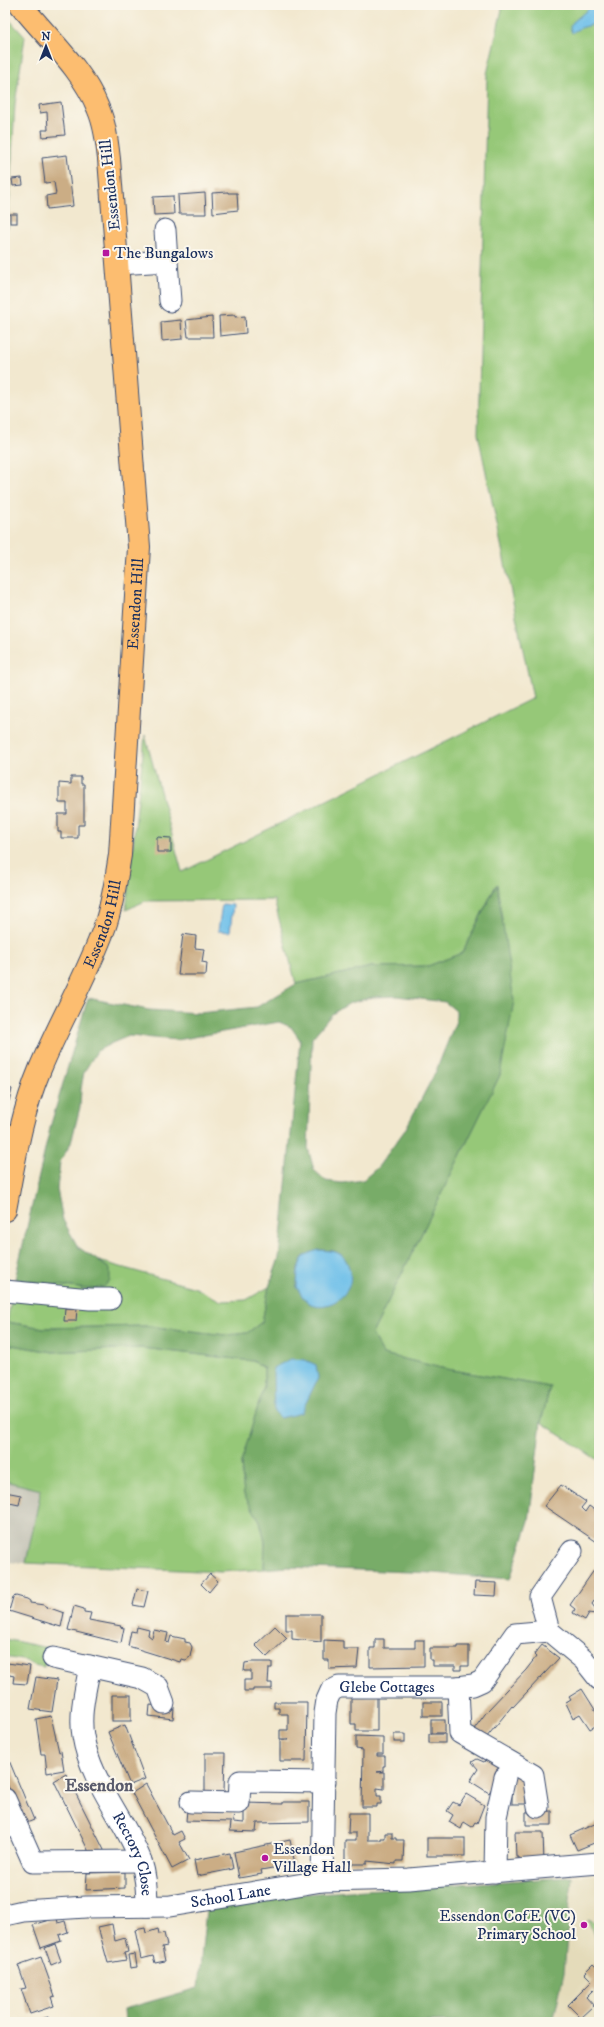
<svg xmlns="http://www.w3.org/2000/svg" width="604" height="2027" font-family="'IM FELL DW Pica',serif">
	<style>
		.built { fill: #e4dbba }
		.industrial { fill: #c6c5b8 }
		.green { fill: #96c878; stroke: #587c6b }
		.forest { fill: #78ac68; stroke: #4a6e63; fill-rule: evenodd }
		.water { fill: #6dbfe9; stroke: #4477a4 }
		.building { fill: #cbad85 }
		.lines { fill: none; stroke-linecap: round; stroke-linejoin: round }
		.minor-casing { stroke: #3b4b6f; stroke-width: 23 }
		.major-casing { stroke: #3b4b6f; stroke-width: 24 }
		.minor { stroke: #fff; stroke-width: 21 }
		.major { stroke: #fcbd6f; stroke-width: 22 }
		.poi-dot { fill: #b5179e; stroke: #fbf7ec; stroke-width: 1.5 }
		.labels { text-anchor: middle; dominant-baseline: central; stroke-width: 4; stroke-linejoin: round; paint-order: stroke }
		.street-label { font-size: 16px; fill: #1b2f5e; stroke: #fbf7ec }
		.poi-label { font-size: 16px; fill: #1b2f5e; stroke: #fbf7ec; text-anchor: start }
		.quarter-label { font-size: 18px; font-weight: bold; fill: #595b6c; stroke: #fbf7ec }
	</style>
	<rect width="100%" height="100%" fill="#fbf7ec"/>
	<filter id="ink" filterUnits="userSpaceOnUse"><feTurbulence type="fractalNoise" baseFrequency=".025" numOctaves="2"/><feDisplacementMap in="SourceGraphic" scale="8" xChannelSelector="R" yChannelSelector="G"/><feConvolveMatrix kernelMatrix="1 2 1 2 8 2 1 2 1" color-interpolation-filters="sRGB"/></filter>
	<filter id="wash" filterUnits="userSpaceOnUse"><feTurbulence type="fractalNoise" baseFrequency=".012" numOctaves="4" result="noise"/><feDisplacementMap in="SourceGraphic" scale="16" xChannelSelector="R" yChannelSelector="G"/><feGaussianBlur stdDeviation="0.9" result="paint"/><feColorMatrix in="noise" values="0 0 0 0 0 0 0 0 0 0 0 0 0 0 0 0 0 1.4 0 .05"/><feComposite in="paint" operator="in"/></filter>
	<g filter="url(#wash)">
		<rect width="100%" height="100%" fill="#f2e8cf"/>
		<polygon class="built" points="599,1874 599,2022 553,2022 564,1973 572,1877"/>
		<polygon class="industrial" points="5,1481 41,1490 26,1563 5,1562"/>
		<g class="green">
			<polygon points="503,5 599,5 599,1461 541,1422 550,1387 446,1369 383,1354 372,1334 500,1075 496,885 462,953 428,966 371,967 296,984 274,900 145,901 126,910 145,735 182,872 533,698 478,434 487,74"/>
			<polygon points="5,15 25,37 15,104 8,228 5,228"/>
			<polygon points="99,1261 196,1288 221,1301 246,1300 269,1287 262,1322 247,1333 226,1335 147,1326 44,1328 7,1322 15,1279 86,1289 110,1269"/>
			<polygon points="5,1344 53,1352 142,1348 253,1361 264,1368 264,1386 241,1463 244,1495 260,1521 265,1541 264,1569 221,1572 26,1563 41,1490 5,1481"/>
			<polygon points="5,1639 48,1648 44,1667 34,1665 27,1661 5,1657"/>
			<polygon points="588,1919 599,1924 599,1950"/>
		</g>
		<g class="forest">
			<path d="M497,884L514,1001L500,1075L372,1334L383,1354L446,1369L550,1387L541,1422L529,1521L510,1579L433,1573L287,1567L264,1569L265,1541L260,1521L244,1495L241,1463L264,1386V1368L253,1361L142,1348L53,1352L5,1344L7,1322L44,1328L147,1326L226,1335L247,1333L262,1322L269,1287L279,1258L300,1040L291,1027L279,1022L177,1040L129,1036L112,1043L97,1051L84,1072L81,1089L80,1107L71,1143L60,1162L57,1189L63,1220L78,1247L110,1269V1280L104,1287L86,1289L15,1279L51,1124L88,998L149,1010L199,1013L257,1007L296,984L371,967L428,966L462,953ZM397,996L445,1002L456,1011V1021L436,1071L405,1130L378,1167L363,1180L342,1183L326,1181L314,1170L308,1148L312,1038L332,1014L350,1003L373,997ZM320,1250L333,1251L342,1255L297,1288L298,1268L303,1257Z"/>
			<polygon points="572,1877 564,1973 553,2022 125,2022 124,2009 198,1988 207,1900"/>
		</g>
		<g class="water">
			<path d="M593,5H599V20C591,28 581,25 572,33L570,27L573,22Z"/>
			<polygon points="222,904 233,905 230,932 218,931"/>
			<path d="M320,1250C327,1251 335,1250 341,1255C348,1259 352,1275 350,1283C346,1299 326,1310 311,1304C304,1301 301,1293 297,1288C298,1268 297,1254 320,1250Z"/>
			<polygon points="291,1359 305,1360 316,1365 318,1378 301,1413 280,1418 274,1412 273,1368"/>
		</g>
		<g id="blocks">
			<g class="building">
				<polygon points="61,102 65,135 43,137 42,130 48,130 47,112 40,113 39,105"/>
				<polygon points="67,155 73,206 47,209 46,196 56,194 54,182 45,183 42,158"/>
				<polygon points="22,178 23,185 13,186 12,179"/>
				<polygon points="228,192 228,193 237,193 238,210 213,213 212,193"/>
				<polygon points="205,193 206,214 179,214 178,195"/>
				<polygon points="173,196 174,214 154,215 153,197"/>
				<rect x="10" y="214" width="7" height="9"/>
				<polygon points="235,315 235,317 245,316 246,333 220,336 219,316"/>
				<polygon points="212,317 213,337 188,337 186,320"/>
				<polygon points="181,320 182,339 162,341 161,322"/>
				<polygon points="71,777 81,777 81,784 84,784 84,825 78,825 78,838 61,838 61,832 58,832 58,814 67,814 67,803 59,803 59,783 71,784"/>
				<polygon points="157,837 171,838 171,852 157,852"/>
				<polygon points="183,934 196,936 195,948 204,949 202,962 207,963 206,975 178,975"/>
				<polygon points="5,1087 12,1089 9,1101 6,1100 6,1104"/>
				<polygon points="65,1308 77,1309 76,1321 64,1321"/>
				<polygon points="561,1485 586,1502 581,1508 585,1512 589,1506 599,1513 595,1519 599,1521 599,1539 597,1542 544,1506"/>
				<polygon points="5,1492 21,1495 19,1505 5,1502"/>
				<polygon points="599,1563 599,1594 592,1604 597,1611 595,1614 589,1613 585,1620 573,1613 575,1609 570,1605"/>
				<polygon points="210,1574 218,1581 209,1592 201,1584"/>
				<polygon points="475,1582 497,1583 496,1596 474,1595"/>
				<polygon points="137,1589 148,1591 144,1607 133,1605"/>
				<polygon points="16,1596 27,1599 30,1601 30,1603 44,1605 48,1607 47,1609 50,1608 64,1613 61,1627 9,1611 13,1597"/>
				<polygon points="74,1606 84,1609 84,1612 91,1613 89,1620 121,1626 120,1627 124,1628 121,1643 68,1630"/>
				<polygon points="286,1614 321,1614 321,1642 292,1639 292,1630 286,1630"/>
				<polygon points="275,1626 287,1638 267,1657 255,1645"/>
				<polygon points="137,1627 149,1630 148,1635 152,1638 154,1630 168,1633 166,1642 169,1643 171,1636 185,1639 185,1642 190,1643 192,1647 190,1657 186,1660 181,1659 180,1662 128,1646 131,1631 136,1632"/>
				<polygon points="375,1639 384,1639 384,1648 415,1648 415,1640 424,1640 424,1666 370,1667 370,1648 375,1648"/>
				<polygon points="324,1640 343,1641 343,1649 359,1649 357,1668 329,1669 329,1660 324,1660"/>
				<polygon points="542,1645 559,1658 513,1707 512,1706 486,1738 474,1729 488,1710 526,1670 536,1657 534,1655"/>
				<polygon points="458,1646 469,1646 469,1666 461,1666 461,1670 455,1670 455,1666 433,1666 433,1660 430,1660 430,1648 458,1648"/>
				<polygon points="251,1662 272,1662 272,1668 269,1668 268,1683 272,1683 272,1689 253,1689 253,1691 244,1691 244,1680 251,1680 251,1671 244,1671 245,1663"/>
				<polygon points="7,1663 30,1666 27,1684 13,1683 14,1676 5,1674"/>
				<polygon points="36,1677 57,1680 52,1712 30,1709"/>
				<polygon points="582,1689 599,1716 599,1724 590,1729 580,1714 573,1718 566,1703 571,1700 569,1697"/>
				<rect x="112" y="1695" width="19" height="26"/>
				<polygon points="351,1696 377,1696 377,1731 356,1731 356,1724 351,1724"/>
				<polygon points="274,1702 307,1702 306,1761 280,1761 280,1740 288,1740 288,1739 280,1739 280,1730 288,1730 288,1714 279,1714 279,1708 274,1708"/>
				<rect x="423" y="1702" width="19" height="14"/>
				<polygon points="150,1705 174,1708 173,1719 149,1716"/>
				<polygon points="51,1716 59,1752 61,1751 64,1770 47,1773 45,1754 41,1754 36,1719"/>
				<rect x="431" y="1720" width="14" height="13"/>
				<polygon points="125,1725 145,1779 130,1785 108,1732"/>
				<rect x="394" y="1734" width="11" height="8"/>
				<rect x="429" y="1734" width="16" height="9"/>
				<polygon points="356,1736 383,1737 383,1754 377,1754 377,1756 385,1756 385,1766 383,1766 383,1771 377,1772 384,1772 384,1789 377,1788 377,1796 381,1796 381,1804 377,1804 377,1807 362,1807 363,1750 356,1749"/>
				<polygon points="205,1753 225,1753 224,1792 205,1792"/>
				<polygon points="488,1755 504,1766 489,1793 470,1781 478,1769 472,1762 477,1759 484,1762"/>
				<polygon points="8,1758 34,1820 24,1824 5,1779 5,1759"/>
				<polygon points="525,1772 526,1804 512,1804 512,1773"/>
				<polygon points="66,1774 105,1852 92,1858 54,1781"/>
				<polygon points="146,1784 173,1835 181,1831 185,1839 179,1842 189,1860 172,1869 132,1793"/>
				<polygon points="466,1794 484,1805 477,1823 475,1822 472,1827 464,1822 461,1829 449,1822 453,1815 447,1811 453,1802 459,1805"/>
				<polygon points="283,1802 309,1802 309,1822 257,1823 256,1832 230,1831 231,1822 186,1821 187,1810 234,1811 233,1822 244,1823 244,1803 283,1804"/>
				<polygon points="552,1811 552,1825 526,1825 526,1812"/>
				<polygon points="349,1813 368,1813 368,1840 381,1840 381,1838 385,1838 385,1833 392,1833 392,1838 396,1838 396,1840 404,1840 403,1861 396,1861 396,1864 367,1861 367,1864 350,1864 350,1861 345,1861 345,1840 356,1840 356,1833 348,1833"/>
				<polygon points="599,1822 599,1841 577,1850 570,1835"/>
				<polygon points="515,1832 543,1832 544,1864 519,1864 519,1857 516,1857"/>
				<rect x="427" y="1838" width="38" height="18"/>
				<polygon points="290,1840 295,1864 261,1870 262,1874 239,1878 234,1852"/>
				<polygon points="230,1853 233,1869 197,1876 194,1860"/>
				<polygon points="125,1872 125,1888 86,1890 87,1873"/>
				<polygon points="57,1918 58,1923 65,1921 68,1932 59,1935 61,1941 41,1948 33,1925"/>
				<polygon points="112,1924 115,1941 125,1938 128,1952 124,1953 126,1960 108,1963 98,1927"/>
				<polygon points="145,1928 146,1933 158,1929 159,1934 164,1933 167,1946 162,1947 165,1961 155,1963 153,1956 141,1959 135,1930"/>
				<polygon points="55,1944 61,1961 51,1965 45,1948"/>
				<polygon points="135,1954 137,1967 130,1968 128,1955"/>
				<polygon points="41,1957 55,1996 51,1997 54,2006 30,2014 21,1989 26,1988 18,1965"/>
				<polygon points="593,1964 599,1970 599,1996 593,1990 586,1997 594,2006 581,2018 568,2005 592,1981 584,1973"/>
				<polygon points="48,2017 50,2022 33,2022"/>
			</g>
		</g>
	</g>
	<g filter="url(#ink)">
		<use href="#blocks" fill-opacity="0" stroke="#3b4b6f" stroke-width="1"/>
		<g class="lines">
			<defs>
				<g id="minor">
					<polyline points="165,230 167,261"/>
					<polyline points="118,264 167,261 170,301"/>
					<polyline points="5,1291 90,1299 110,1299"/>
					<polyline points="572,1551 540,1597 549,1631 584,1660 599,1679"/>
					<polyline points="53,1658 142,1678 158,1687 164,1703"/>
					<path id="s1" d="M90,1666C86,1688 79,1713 83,1736C90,1781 125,1819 141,1861C146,1876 147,1891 147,1906"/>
					<polyline points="458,1687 460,1733 533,1775 538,1807"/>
					<polyline points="5,1799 33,1862 141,1861"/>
					<polyline points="191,1802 239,1803 240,1781 325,1782"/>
					<polyline points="495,1872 496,1817 505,1777"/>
					<path id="s2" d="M322,1881L325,1713L327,1700L331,1691L339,1687H458L473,1685L482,1681L515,1634L549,1631"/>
					<path id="s3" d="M5,1915L23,1911L86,1907L170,1906L322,1881L409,1879L599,1863"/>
				</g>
				<g id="major">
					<path id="s4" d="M5,1210C14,1163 21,1114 40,1069C60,1021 87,976 105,926C113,903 116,879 120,855L139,547L109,159C107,142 105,124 98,108C82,68 47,38 21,5"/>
				</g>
			</defs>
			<use href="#minor" class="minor-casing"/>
			<use href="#major" class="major-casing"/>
			<use href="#minor" class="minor"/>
			<use href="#major" class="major"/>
		</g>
	</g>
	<g class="poi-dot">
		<rect x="102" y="249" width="8" height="8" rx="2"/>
		<circle cx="265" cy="1858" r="4"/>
		<circle cx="584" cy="1925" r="4"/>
	</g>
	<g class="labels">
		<g class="street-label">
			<text transform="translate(110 185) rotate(-96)">Essendon Hill</text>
			<text stroke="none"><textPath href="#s4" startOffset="627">Essendon Hill</textPath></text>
			<text stroke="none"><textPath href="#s4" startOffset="304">Essendon Hill</textPath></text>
			<text stroke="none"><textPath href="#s2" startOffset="248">Glebe Cottages</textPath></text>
			<text stroke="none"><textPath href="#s1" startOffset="200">Rectory Close</textPath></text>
			<text stroke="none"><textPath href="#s3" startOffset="227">School Lane</textPath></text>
		</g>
		<g class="poi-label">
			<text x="114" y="253">The Bungalows</text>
			<text x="273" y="1849">Essendon<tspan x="273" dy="18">Village Hall</tspan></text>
			<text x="576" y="1916" text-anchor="end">Essendon CofE (VC)<tspan x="576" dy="18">Primary School</tspan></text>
		</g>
		<g class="quarter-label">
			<text x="99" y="1786">Essendon</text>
		</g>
	</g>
	<rect width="604" height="2027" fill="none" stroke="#fbf7ec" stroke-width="20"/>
	<g transform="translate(46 46)" stroke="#fbf7ec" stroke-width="3" paint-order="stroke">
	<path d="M0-3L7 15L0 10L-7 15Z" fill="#1b2f5e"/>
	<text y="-6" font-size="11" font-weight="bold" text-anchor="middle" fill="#1b2f5e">N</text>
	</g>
</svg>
